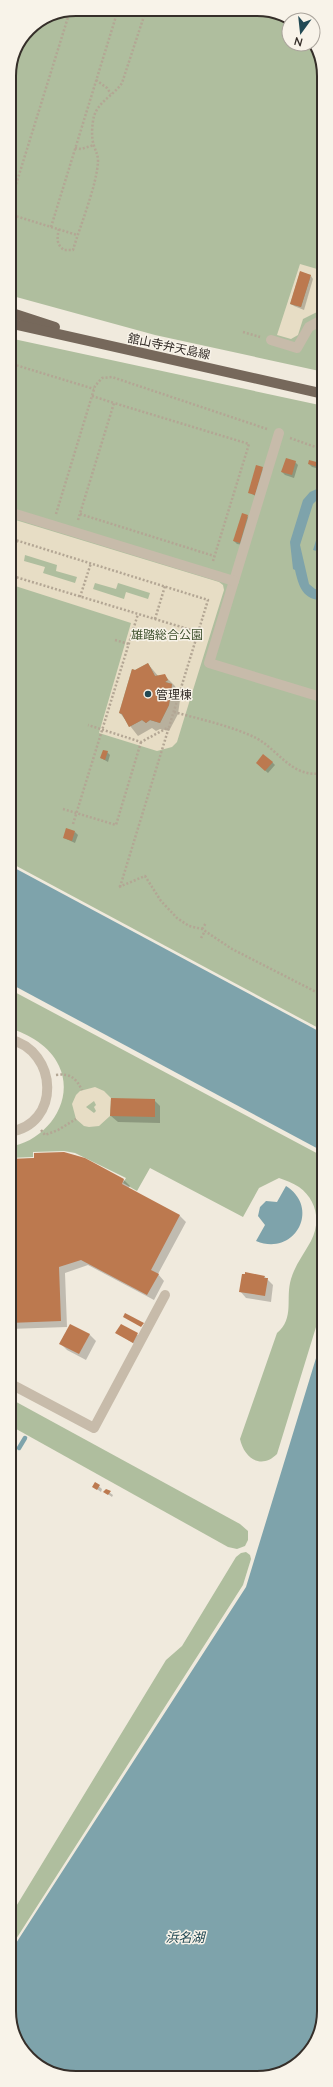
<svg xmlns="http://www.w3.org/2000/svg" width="333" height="2087" font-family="Lato,'Noto Sans JP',sans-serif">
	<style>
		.green { fill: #afbe9e }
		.plaza { fill: #e7ddc5; fill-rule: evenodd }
		.water { fill: #7ea3ab }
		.shadow { fill: #0003 }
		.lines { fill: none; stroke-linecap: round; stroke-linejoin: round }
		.stream { stroke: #7ea3ab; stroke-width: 4.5 }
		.building { fill: #bc794f }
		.path { stroke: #b3a694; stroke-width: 2.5; stroke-dasharray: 2 2; stroke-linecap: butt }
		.minor { stroke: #c7bbaa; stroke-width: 10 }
		.major { stroke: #76685b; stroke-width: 10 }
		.poi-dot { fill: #224954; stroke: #f8f3e9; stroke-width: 1.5 }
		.labels { text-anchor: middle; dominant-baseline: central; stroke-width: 3; stroke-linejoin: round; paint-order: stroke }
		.street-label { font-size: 12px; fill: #352e29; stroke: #f8f3e9 }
		.park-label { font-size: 12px; fill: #40522f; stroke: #f8f3e9 }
		.poi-label { font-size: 12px; fill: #352e29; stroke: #f8f3e9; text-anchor: start }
		.water-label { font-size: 13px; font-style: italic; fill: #224954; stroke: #f8f3e9 }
		.rim { fill: none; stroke: #352e29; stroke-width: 2 }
	</style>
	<rect width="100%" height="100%" fill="#f0eadd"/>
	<g class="green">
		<polygon points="274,11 289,21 289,44 312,44 324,72 324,372 155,335 9,295 9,72 29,29 51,14"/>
		<polygon points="9,338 324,406 324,1031 9,862"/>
		<path d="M9,989L324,1157V1301L277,1454C261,1470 244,1458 240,1439L277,1333C295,1318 285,1299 291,1279C295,1265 304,1254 311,1241C321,1222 317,1200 299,1187C293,1183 285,1180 279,1178L259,1188L243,1217L150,1168L137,1191L123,1183L126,1178L75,1153L64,1151L33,1152V1157L9,1158V1147C45,1142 76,1102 59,1066C50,1046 29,1034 9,1028Z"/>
		<polygon points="9,1398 240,1524 248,1531 248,1540 245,1546 237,1549 228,1547 9,1425"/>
		<polygon points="246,1552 250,1555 251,1559 243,1585 9,1950 9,1918 166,1660 182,1646 236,1557 241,1553"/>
	</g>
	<g class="plaza">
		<path d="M300,264L324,271V291L317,312L303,319L298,335L291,339L277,335ZM300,272L311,275L301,307L290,304Z"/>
		<path d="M9,518L219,582L223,585L224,590L184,719L177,742L172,747L157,751L99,733L131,623L9,584ZM25,555L57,565L56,571L77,577L75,583L43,573L45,567L24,561ZM95,583L116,589L118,583L150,593L148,599L126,592L124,599L93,589ZM148,663L155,676L165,675L168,680L165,682L172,684L169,705L160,723L150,720L146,723L142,720L129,727L122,714L119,713L132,669L135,670Z"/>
		<path d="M95,1087L104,1091L111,1098L110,1116L99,1126L89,1127L84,1126L76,1119L72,1104L76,1095L80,1091ZM94,1101L96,1105L94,1107L96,1111L94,1113L86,1107Z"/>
	</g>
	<g class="water">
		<path d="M319,488H324V498L317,500L313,504L300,545L309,584L315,589L324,590V600C304,601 299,588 295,570L293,569L290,542L303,500L310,492Z"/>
		<polygon points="323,518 324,518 324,553 313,550"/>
		<polygon points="9,865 324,1034 324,1152 9,983"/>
		<path d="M286,1186C321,1208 295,1257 256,1241L265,1225L258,1216L260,1207L266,1201L277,1202Z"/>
		<polygon points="324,1332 324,2011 307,2055 286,2071 261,2078 59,2076 26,2055 9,2015 9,1954 246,1587"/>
	</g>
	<g class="shadow">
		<polygon points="311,276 313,279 304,310 294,306 291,304"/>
		<polygon points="295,462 298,465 294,478 285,475 282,472"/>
		<polygon points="309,464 324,466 324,470 312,467"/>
		<polygon points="263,468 266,471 257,497 249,492"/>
		<polygon points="248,516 251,519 243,545 237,544 234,541"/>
		<polygon points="324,619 324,628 323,629 320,626"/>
		<polygon points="148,664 159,677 165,676 174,685 180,693 179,698 180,700 178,714 169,731 160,729 156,731 152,728 138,736 120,713 135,671"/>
		<polygon points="107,752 110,755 108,762 101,758"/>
		<polygon points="272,762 275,765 268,773 260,766"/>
		<polygon points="75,832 78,835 75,843 64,838"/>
		<polygon points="154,1100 160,1106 160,1123 118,1122 111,1116"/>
		<polygon points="9,1126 11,1160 74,1155 124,1180 130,1186 128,1189 180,1216 186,1222 158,1274 164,1281 154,1300 88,1265 65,1273 67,1327 9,1329"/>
		<polygon points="264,1276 273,1285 271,1302 246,1298 240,1291"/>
		<polygon points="70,1325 90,1335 96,1341 86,1360 67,1350 60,1343"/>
		<polygon points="121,1325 141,1337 136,1345 117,1333"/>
		<polygon points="96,1484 102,1489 101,1492 94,1487"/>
		<polygon points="106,1490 113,1495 112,1497 105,1492"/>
	</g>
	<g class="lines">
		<g class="stream">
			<polyline points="19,1448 25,1438"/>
			<polyline points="9,1464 12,1459"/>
		</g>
	</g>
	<g class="building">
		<polygon points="300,271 311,275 301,307 290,304"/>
		<polygon points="286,458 296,461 292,475 281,472"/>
		<polygon points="309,460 324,464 324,469 308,464"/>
		<polygon points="256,465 263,467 255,495 248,493"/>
		<polygon points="242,513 248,515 240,543 233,541"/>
		<polygon points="324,618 324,625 319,626 317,620"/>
		<polygon points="320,633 324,633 324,639 322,640"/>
		<polygon points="148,663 155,676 165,674 168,680 165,682 172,684 169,705 160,723 150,720 146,723 142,720 129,727 122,714 119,713 132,669 135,670"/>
		<polygon points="103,750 108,751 105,760 100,758"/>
		<polygon points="263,754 273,762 265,771 256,763"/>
		<polygon points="66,828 75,831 72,841 63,838"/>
		<polygon points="111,1098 155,1099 155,1117 110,1116"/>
		<polygon points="64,1152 85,1158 124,1179 122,1184 180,1215 151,1270 159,1274 147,1295 81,1260 59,1267 61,1321 9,1323 9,1159 34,1158 34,1153"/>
		<polygon points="245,1272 265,1276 264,1278 268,1278 265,1296 239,1292 242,1274 245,1274"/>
		<polygon points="125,1313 144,1323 141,1327 123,1317"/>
		<polygon points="70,1324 90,1334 79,1354 59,1344"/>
		<polygon points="121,1324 138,1333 133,1343 115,1333"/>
		<polygon points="95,1482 100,1485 97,1490 92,1487"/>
		<polygon points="106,1489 111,1491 108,1495 103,1492"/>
	</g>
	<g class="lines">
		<g class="path">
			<polyline points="96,80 107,88 111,94"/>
			<polyline points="75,148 81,149 94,145"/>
			<polyline points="9,207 69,14"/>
			<polyline points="9,214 77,235"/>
			<polyline points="51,227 117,13"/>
			<path d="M59,229C57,238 56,244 64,250H73C80,226 97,185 98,161C98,155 96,152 94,146C91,138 92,124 94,116C99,101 114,95 122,83L145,13"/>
			<polyline points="322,298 324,299"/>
			<polyline points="243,332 260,337"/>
			<polyline points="9,363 94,389"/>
			<polyline points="92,396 114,403"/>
			<polyline points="290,438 324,450"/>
			<polyline points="56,514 95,386 102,378 112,377 267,429"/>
			<polyline points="80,514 214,556"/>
			<polyline points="78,520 114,403 249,444 213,561"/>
			<polyline points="9,538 208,600 169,727 141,742 88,725"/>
			<polyline points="9,565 17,541"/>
			<polyline points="9,575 198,632"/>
			<polyline points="80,597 91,563"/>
			<polyline points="155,619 165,586"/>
			<polyline points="115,640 129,644"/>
			<path d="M174,712C199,719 232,726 256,738C280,751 292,779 324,773"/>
			<polyline points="63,809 116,825 141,742"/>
			<polyline points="73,824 138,614"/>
			<polyline points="119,887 145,876 161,901 177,918 189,926 202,929 232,949 324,996"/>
			<polyline points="120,887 169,727"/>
			<polyline points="202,929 206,923"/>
			<polyline points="201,938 205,931"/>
			<path d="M56,1075C70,1073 76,1078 82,1090"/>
			<polyline points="41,1130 45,1135 58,1130 76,1119"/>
		</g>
		<g class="minor">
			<polyline points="271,340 297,348 309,327 322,320 324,314"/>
			<polyline points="279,433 209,663 324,698"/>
			<polyline points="9,512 234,581"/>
			<path d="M9,1039C59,1051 61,1125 9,1132"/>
			<polyline points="9,1383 94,1428 165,1295"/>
		</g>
		<g class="major">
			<polyline points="9,312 55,327"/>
			<polyline points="9,323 324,394"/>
		</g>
	</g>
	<circle class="poi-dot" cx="148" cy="694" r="4"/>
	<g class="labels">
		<g class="street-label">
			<text transform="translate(169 346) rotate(12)">舘山寺弁天島線</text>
		</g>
		<g class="park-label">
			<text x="167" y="634">雄踏総合公園</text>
		</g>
		<g class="poi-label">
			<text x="156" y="694">管理棟</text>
		</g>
		<g class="water-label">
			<text x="185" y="1937">浜名湖</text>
		</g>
	</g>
	<path d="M0 0H333V2087H0ZM76 16H257A60 60 0 0 1 317 76V2011A60 60 0 0 1 257 2071H76A60 60 0 0 1 16 2011V76A60 60 0 0 1 76 16Z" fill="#f8f3e9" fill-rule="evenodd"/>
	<path class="rim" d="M76 16H257A60 60 0 0 1 317 76V2011A60 60 0 0 1 257 2071H76A60 60 0 0 1 16 2011V76A60 60 0 0 1 76 16Z"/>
	<g transform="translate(301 32) rotate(195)"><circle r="19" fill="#f8f3e9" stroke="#aaa49c"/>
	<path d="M0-3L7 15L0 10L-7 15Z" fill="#224954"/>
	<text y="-6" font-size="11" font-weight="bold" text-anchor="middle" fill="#352e29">N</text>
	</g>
</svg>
